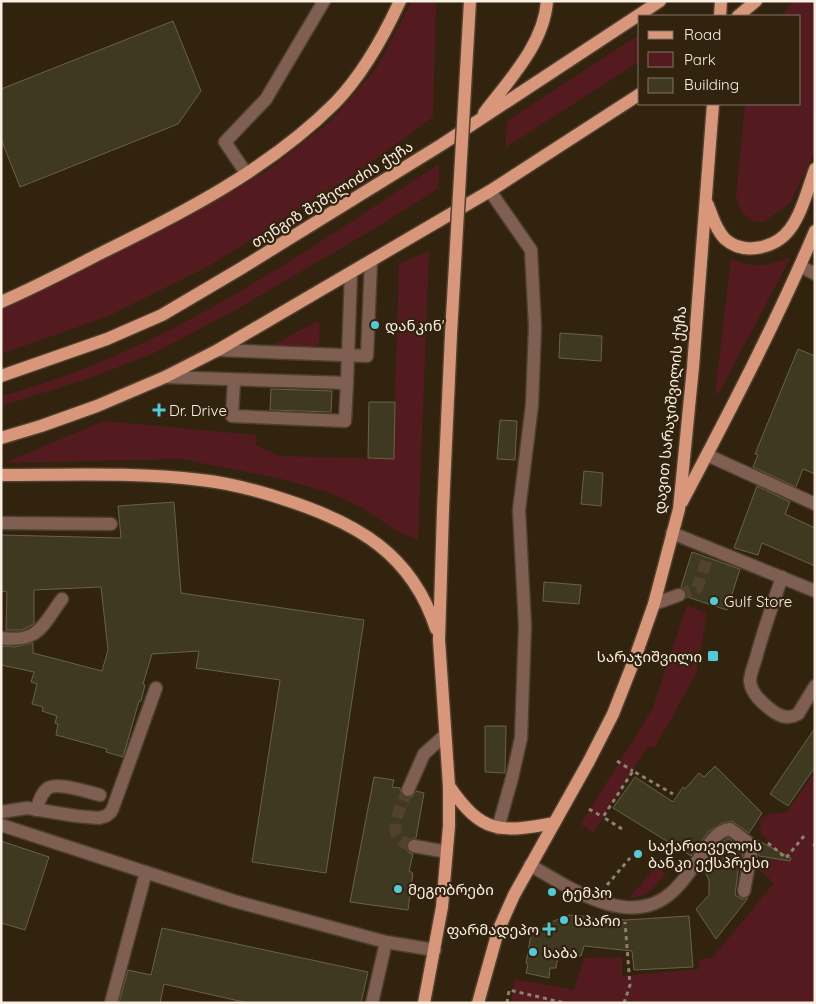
<svg xmlns="http://www.w3.org/2000/svg" width="816" height="1004" font-family="Quicksand,'Noto Sans Georgian',sans-serif">
	<style>
		.green { fill: #531b20 }
		.building { fill: #3e3920; stroke: #676248 }
		.lines { fill: none; stroke-linecap: round; stroke-linejoin: round }
		.minor-tunnel { stroke: #50422f; stroke-width: 12; stroke-dasharray: 12 6; stroke-linecap: butt }
		.minor-casing { stroke: #4e402d; stroke-width: 15 }
		.major-casing { stroke: #4e402d; stroke-width: 15 }
		.path { stroke: #8e8170; stroke-width: 3; stroke-dasharray: 4 4; stroke-linecap: butt }
		.minor { stroke: #7f5f51; stroke-width: 12 }
		.major { stroke: #d8967a; stroke-width: 12 }
		.major-bridge-casing { stroke: #4e402d; stroke-width: 15; stroke-linecap: butt }
		.major-bridge { stroke: #d8967a; stroke-width: 12 }
		.poi-dot { fill: #52cbd8; stroke: #32230f; stroke-width: 2 }
		.labels { text-anchor: middle; dominant-baseline: central; stroke-width: 4.5; stroke-linejoin: round; paint-order: stroke }
		.street-label { font-size: 15px; fill: #f9efe2; stroke: #32230f }
		.poi-label { font-size: 15px; fill: #f9efe2; stroke: #32230f; text-anchor: start }
	</style>
	<rect width="100%" height="100%" fill="#32230f"/>
	<g class="green">
		<polygon points="412,1 436,1 433,117 362,169 209,266 106,317 1,354 1,309 36,294 185,219 267,171 332,120 377,67"/>
		<polygon points="794,1 815,1 815,152 790,203 764,222 752,221 741,211 736,197 745,104 800,104 800,16 781,16"/>
		<polygon points="640,34 640,61 505,148 507,121"/>
		<path d="M439,164V188L379,226L232,312L154,353L93,377L1,406V396C163,353 301,254 439,164Z"/>
		<polygon points="429,251 418,540 397,531 364,509 331,493 278,478 181,459 4,463 104,421 256,435 256,445 279,456 393,459 399,264"/>
		<path d="M791,257L719,393L715,394L731,259C756,269 766,266 791,257Z"/>
		<polygon points="316,322 320,323 319,344 316,347 272,350 269,347"/>
		<polygon points="687,605 707,614 696,674 655,747 647,748 593,833 581,824 652,710"/>
		<polygon points="815,772 815,1003 511,1003 515,979 574,990 584,958 622,957 622,976 698,969 699,960 713,957 774,883 759,870 772,843 761,835 760,819 769,814 787,812"/>
		<path d="M657,866L666,874C653,888 649,897 629,898Z"/>
	</g>
	<g class="building">
		<polygon points="173,21 201,91 178,124 20,187 1,139 1,89"/>
		<polygon points="560,333 602,336 601,361 559,358"/>
		<polygon points="798,349 815,356 815,474 803,469 796,487 753,467 758,455 755,454"/>
		<polygon points="271,389 332,391 331,412 270,410"/>
		<polygon points="369,402 395,402 394,459 368,458"/>
		<polygon points="500,420 517,421 515,460 497,459"/>
		<polygon points="584,471 603,473 601,506 581,504"/>
		<polygon points="757,486 790,502 785,514 815,528 815,566 762,543 758,555 734,548"/>
		<polygon points="174,502 181,593 364,620 326,873 252,862 280,680 196,668 199,651 152,654 143,684 145,685 141,701 139,701 123,757 106,752 107,749 56,735 58,724 55,723 57,716 42,711 43,707 32,704 37,684 31,682 34,672 1,665 1,646 15,647 33,643 33,653 102,671 108,650 101,587 34,590 34,624 22,630 6,630 7,592 1,591 1,535 121,538 118,506"/>
		<polygon points="692,552 740,569 727,610 687,597 686,592 681,587"/>
		<polygon points="544,582 581,585 579,604 543,601"/>
		<polygon points="485,726 506,726 505,773 485,772"/>
		<polygon points="815,728 815,767 788,806 770,794"/>
		<polygon points="715,766 762,813 749,833 732,821 722,823 708,832 691,856 613,808 635,777 673,802 683,787 685,789 699,773 704,777"/>
		<polygon points="374,777 394,780 392,787 400,788 401,794 405,798 412,797 416,791 424,793 416,838 408,840 406,845 408,852 413,854 409,871 413,873 408,910 350,902"/>
		<polygon points="728,838 742,848 743,853 740,868 738,871 735,895 742,899 748,898 716,939 696,909 709,895 709,880 703,867 720,844"/>
		<polygon points="755,839 791,858 790,861 759,856"/>
		<polygon points="1,841 49,857 25,930 1,923"/>
		<polygon points="569,915 625,920 689,916 693,967 634,970 632,951 584,946 581,956 559,951 556,968 550,968 549,978 526,973 528,964 526,963 532,929 538,931 546,924"/>
		<polygon points="162,928 368,972 361,1003 248,1003 164,984 160,1003 119,1003 128,970 151,975"/>
	</g>
	<g class="lines">
		<g class="minor-tunnel">
			<polyline points="679,595 697,588 708,557"/>
			<path d="M408,790C400,810 381,839 414,846"/>
		</g>
		<defs>
			<g id="minor">
				<polyline points="246,173 225,142 266,99 324,1"/>
				<polyline points="490,191 531,250 535,327 532,405 519,510 525,626 521,738 512,778 498,828"/>
				<polyline points="800,266 815,274"/>
				<polyline points="218,350 367,356 371,261"/>
				<polyline points="165,377 347,383 351,273"/>
				<polyline points="234,380 232,416 345,421 347,383"/>
				<polyline points="707,455 815,504"/>
				<polyline points="1,523 111,524"/>
				<polyline points="672,533 815,591"/>
				<path d="M782,577C773,604 763,631 756,658C754,665 750,674 750,681C751,693 761,702 770,709C779,716 787,720 798,714L815,686"/>
				<polyline points="654,604 679,595"/>
				<path d="M1,638C39,643 42,626 62,599"/>
				<polyline points="408,790 424,754 445,735"/>
				<path d="M36,810C39,802 41,793 48,788C58,782 88,792 100,795"/>
				<polyline points="1,812 27,808 76,816 99,818 106,816 111,812 114,805 156,688"/>
				<polyline points="1,825 234,901 386,942 435,950"/>
				<polyline points="414,846 447,852"/>
				<path d="M530,865C568,887 629,930 671,893C684,882 693,867 702,854C710,843 716,831 730,829L749,843L751,853L744,891"/>
				<polyline points="111,1003 146,872"/>
				<polyline points="372,1003 386,942"/>
			</g>
			<g id="major">
				<polyline points="720,16 721,1"/>
				<polyline points="738,16 756,1"/>
				<path d="M484,113C509,80 544,44 547,1"/>
				<path d="M708,205C712,216 716,230 725,239C744,256 776,248 790,229C802,213 808,188 815,169"/>
				<path d="M1,302C36,287 70,269 103,252C185,212 270,168 335,103C363,74 383,38 400,1"/>
				<polyline points="1,376 107,339 162,315 240,269 441,145 660,1"/>
				<polyline points="1,438 41,426 97,406 165,377 218,350 490,191 640,94"/>
				<path d="M1,475C68,475 135,472 201,480C230,483 259,491 286,500C357,523 412,554 436,629"/>
				<path d="M682,502C729,413 776,323 815,231"/>
				<path d="M449,786C482,834 500,833 554,823"/>
				<polyline points="424,1003 442,907 449,826 449,786 439,640 443,510 451,334"/>
				<polyline points="478,1003 498,931 514,895 589,761 613,714 635,658 654,604 679,509 693,367 713,104"/>
			</g>
		</defs>
		<use href="#minor" class="minor-casing"/>
		<use href="#major" class="major-casing"/>
		<g class="path">
			<polyline points="617,761 633,771"/>
			<polyline points="589,809 603,817"/>
			<polyline points="622,829 603,817 633,771 673,794"/>
			<polyline points="768,843 786,858 804,836"/>
			<polyline points="813,844 815,845"/>
			<polyline points="607,885 630,858"/>
			<polyline points="507,1003 509,990 565,1003"/>
			<polyline points="624,1003 630,985 625,922"/>
		</g>
		<use href="#minor" class="minor"/>
		<use href="#major" class="major"/>
		<defs>
			<polyline id="major-bridge" points="451,334 470,1"/>
		</defs>
		<use href="#major-bridge" class="major-bridge-casing"/>
		<use href="#major-bridge" class="major-bridge"/>
	</g>
	<g class="poi-dot">
		<circle cx="375" cy="325" r="5"/>
		<path d="M156.5 402.5h5v5h5v5h-5v5h-5v-5h-5v-5h5z"/>
		<circle cx="714" cy="601" r="5"/>
		<rect x="707" y="650" width="12" height="12" rx="2.5"/>
		<circle cx="638" cy="854" r="5"/>
		<circle cx="398" cy="889" r="5"/>
		<circle cx="552" cy="892" r="5"/>
		<circle cx="564" cy="920" r="5"/>
		<path d="M546.5 921.5h5v5h5v5h-5v5h-5v-5h-5v-5h5z"/>
		<circle cx="533" cy="952" r="5"/>
	</g>
	<g class="labels">
		<g class="street-label">
			<text transform="translate(332 194) rotate(-32)">თენგიზ შეშელიძის ქუჩა</text>
			<text transform="translate(670 410) rotate(-84)">დავით სარაჯიშვილის ქუჩა</text>
		</g>
		<g class="poi-label">
			<text x="385" y="325">დანკინ'</text>
			<text x="169" y="410">Dr. Drive</text>
			<text x="724" y="601">Gulf Store</text>
			<text x="702" y="656" text-anchor="end">სარაჯიშვილი</text>
			<text x="648" y="845">საქართველოს<tspan x="648" dy="17">ბანკი ექსპრესი</tspan></text>
			<text x="408" y="889">მეგობრები</text>
			<text x="562" y="892">ტემპო</text>
			<text x="574" y="920">სპარი</text>
			<text x="539" y="929" text-anchor="end">ფარმადეპო</text>
			<text x="543" y="952">საბა</text>
		</g>
	</g>
	<rect width="816" height="1004" fill="none" stroke="#f9efe2" stroke-width="5"/>
	<rect x="638" y="15" width="162" height="90" fill="#32230f" stroke="#827563"/>
	<rect x="648" y="31" width="25" height="8" fill="#d8967a" stroke="#827563"/>
	<text x="684" y="40" font-size="15" fill="#f9efe2">Road</text>
	<rect x="648" y="52" width="25" height="15" fill="#531b20" stroke="#827563"/>
	<text x="684" y="65" font-size="15" fill="#f9efe2">Park</text>
	<rect x="648" y="78" width="25" height="15" fill="#3e3920" stroke="#827563"/>
	<text x="684" y="90" font-size="15" fill="#f9efe2">Building</text>
</svg>
